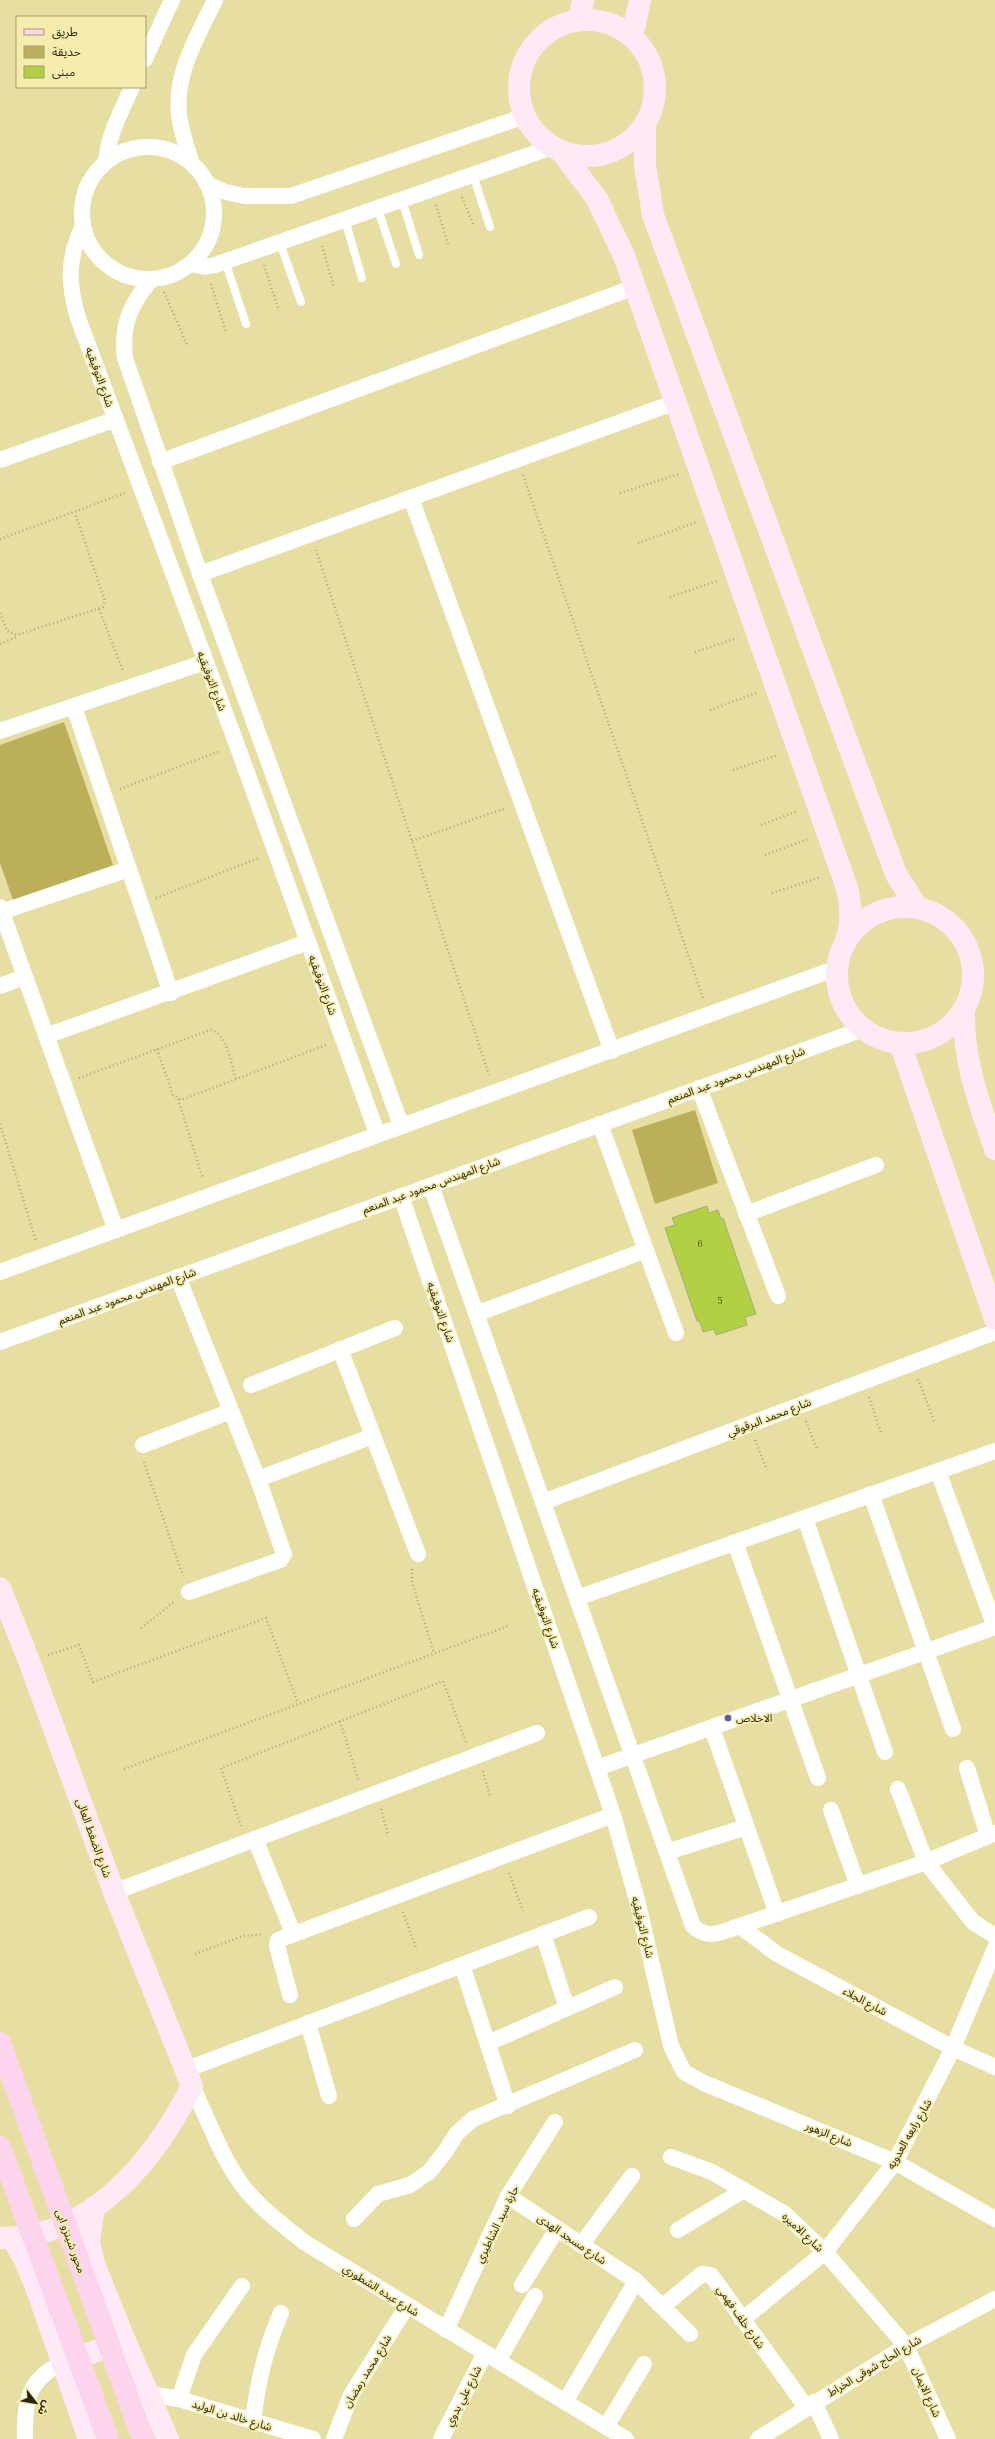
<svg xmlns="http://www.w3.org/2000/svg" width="995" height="2439" font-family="Lora,'Noto Sans Arabic',serif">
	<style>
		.green { fill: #bcaf59 }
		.building { fill: #b1d043; stroke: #9fae76 }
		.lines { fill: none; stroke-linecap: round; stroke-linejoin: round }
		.path { stroke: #ada674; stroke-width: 2.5; stroke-dasharray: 1 3; stroke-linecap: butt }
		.lane { stroke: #fff; stroke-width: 8 }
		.street { stroke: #fff; stroke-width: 16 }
		.secondary { stroke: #feeaf6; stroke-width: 22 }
		.primary { stroke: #fdd4ee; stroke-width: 22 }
		.poi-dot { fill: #5b53cb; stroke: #f5ecae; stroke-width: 1.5 }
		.labels { text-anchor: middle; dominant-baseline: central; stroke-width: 3.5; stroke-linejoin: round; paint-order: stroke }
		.number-label { font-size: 9px; fill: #4c511c }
		.street-label { font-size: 11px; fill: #2b270f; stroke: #f5ecae }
		.poi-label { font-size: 11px; fill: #2b270f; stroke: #f5ecae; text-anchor: start }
	</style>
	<rect width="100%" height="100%" fill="#e7dfa1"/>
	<g class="green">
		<polygon points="64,722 113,865 13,900 0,863 0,745"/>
		<polygon points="695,1110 718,1183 655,1204 632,1130"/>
	</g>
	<polygon class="building" points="707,1206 709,1213 718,1210 721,1219 723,1218 756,1314 745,1317 747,1325 716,1335 714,1329 703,1332 700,1322 697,1321 665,1228 675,1225 672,1218"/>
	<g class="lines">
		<g class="path">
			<polyline points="462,197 473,224"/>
			<polyline points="436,205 448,244"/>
			<polyline points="322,246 334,287"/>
			<polyline points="264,265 279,311"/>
			<polyline points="211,284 226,332"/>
			<polyline points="164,292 188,347"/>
			<polyline points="523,475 703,998"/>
			<polyline points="620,493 679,474"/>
			<polyline points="0,539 125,493"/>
			<polyline points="638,543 697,522"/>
			<polyline points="316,550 489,1075"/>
			<polyline points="670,597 717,581"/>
			<polyline points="99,609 123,671"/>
			<polyline points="0,613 7,631 17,635 103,607 105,601 75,513"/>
			<polyline points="0,644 18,636"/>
			<polyline points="695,652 737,638"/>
			<polyline points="710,710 756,693"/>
			<polyline points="733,770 778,755"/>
			<polyline points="120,789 220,751"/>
			<polyline points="761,825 798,811"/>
			<polyline points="412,841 506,808"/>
			<polyline points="765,855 808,839"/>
			<polyline points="772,893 821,877"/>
			<polyline points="156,898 259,858"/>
			<polyline points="157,1049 173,1095 181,1100 326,1045"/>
			<path d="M79,1078L210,1030C227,1032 231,1065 236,1079"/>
			<polyline points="178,1099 203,1179"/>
			<polyline points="0,1124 36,1241"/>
			<polyline points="918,1379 934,1421"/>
			<polyline points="869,1397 881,1433"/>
			<polyline points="806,1421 817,1449"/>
			<polyline points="755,1440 767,1470"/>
			<polyline points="144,1462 183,1576"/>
			<polyline points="412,1569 412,1582 434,1653"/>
			<polyline points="141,1628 175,1601"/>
			<polyline points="48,1655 79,1645 93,1682 266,1618 298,1703"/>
			<polyline points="340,1721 359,1782"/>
			<polyline points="124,1769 508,1626"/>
			<polyline points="483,1771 490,1797"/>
			<polyline points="381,1809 388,1835"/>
			<polyline points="241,1826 221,1768 443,1681 466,1742"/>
			<polyline points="509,1873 523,1911"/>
			<polyline points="403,1912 416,1948"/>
			<polyline points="195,1954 243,1936 263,1934"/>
		</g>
		<g class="lane">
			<polyline points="473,175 490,227"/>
			<polyline points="402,200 419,255"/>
			<polyline points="378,209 396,264"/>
			<polyline points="345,220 362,278"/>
			<polyline points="280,243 301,302"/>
			<polyline points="225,261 246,324"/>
		</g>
		<g class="street">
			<polyline points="145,59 172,0"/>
			<circle cx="148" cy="213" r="66"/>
			<path d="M106,162C108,135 121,112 132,87"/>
			<path d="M191,162C187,147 181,131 179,115C174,74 198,36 215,0"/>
			<polyline points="207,184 226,192 244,196 291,196 525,116"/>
			<path d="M83,226C67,259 68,284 78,318L237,745L377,1133"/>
			<polyline points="191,264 205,267 215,265 552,147"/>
			<path d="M151,280C130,304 121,326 125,358L200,574L401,1125"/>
			<polyline points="0,460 116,419"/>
			<polyline points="160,462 635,287"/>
			<polyline points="411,498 612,1051"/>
			<polyline points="200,574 676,402"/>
			<polyline points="74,707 171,993"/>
			<polyline points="0,731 205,662"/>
			<polyline points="0,907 116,1230"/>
			<polyline points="1,912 129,869"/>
			<polyline points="0,986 24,977"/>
			<polyline points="46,1036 308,942"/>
			<polyline points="699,1088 778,1296"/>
			<polyline points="600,1124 676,1333"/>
			<path d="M431,1186L693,1926C709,1941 722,1931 740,1926L926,1862L995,1833"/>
			<polyline points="401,1196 613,1815 637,1900 671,2046 684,2072 704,2083 895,2162 995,2219"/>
			<polyline points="746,1214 876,1165"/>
			<polyline points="0,1272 837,968"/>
			<polyline points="178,1277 258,1479 284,1554 280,1560 189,1592"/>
			<polyline points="476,1314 646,1250"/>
			<polyline points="0,1342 863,1029"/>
			<polyline points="340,1349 418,1554"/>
			<polyline points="251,1385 395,1328"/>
			<polyline points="143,1445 231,1411"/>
			<polyline points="938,1471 995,1627"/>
			<polyline points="258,1479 373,1436"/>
			<polyline points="871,1494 953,1729"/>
			<polyline points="543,1502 995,1332"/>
			<polyline points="805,1518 885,1752"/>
			<polyline points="735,1542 818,1778"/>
			<polyline points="577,1598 995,1451"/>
			<polyline points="712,1728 777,1914"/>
			<polyline points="597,1768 995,1627"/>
			<polyline points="967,1768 988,1836"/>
			<polyline points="898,1789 926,1862 973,1922 995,1936"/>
			<polyline points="831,1810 858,1886"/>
			<polyline points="255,1839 293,1933"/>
			<polyline points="667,1852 746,1827"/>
			<polyline points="114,1892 537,1733"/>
			<polyline points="740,1926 777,1954 953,2048 995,2067"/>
			<polyline points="543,1934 567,2008"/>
			<polyline points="462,1965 508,2106"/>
			<polyline points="290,1995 277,1946 278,1940 613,1815"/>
			<polyline points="308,2023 329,2096"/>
			<polyline points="488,2043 615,1987"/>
			<polyline points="185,2070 589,1917"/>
			<path d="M192,2086C208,2119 222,2160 245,2189C262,2209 284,2226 304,2242L626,2439"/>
			<polyline points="671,2157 712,2172 785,2214 825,2252 906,2346 948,2439"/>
			<polyline points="508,2196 636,2281 690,2334"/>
			<polyline points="354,2219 378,2194 410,2185 429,2172 445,2152 457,2133 473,2119 635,2050"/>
			<polyline points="678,2230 744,2190"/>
			<polyline points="581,2245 632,2176"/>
			<polyline points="522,2285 557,2229"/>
			<polyline points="663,2306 702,2274 711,2275 806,2407"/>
			<polyline points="742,2320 825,2252 895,2162 953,2048 995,1948"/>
			<polyline points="446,2330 508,2196 555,2122"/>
			<polyline points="498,2361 535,2296"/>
			<polyline points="150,2394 179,2399 313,2439"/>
			<polyline points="179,2399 194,2355 242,2286"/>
			<polyline points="565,2402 636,2281"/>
			<polyline points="814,2402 831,2439"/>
			<path d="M253,2421C258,2381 265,2350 281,2313"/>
			<polyline points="606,2427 644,2364"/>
			<path d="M25,2439C24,2403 27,2380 62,2363"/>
			<polyline points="334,2439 351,2395 407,2306"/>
			<polyline points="441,2439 485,2353"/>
			<polyline points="758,2439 906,2346 995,2299"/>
		</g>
		<g class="secondary">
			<polyline points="579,20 583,0"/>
			<circle cx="587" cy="88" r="68"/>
			<polyline points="632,36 640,0"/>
			<polyline points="645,124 645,165 653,215 896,874 917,907"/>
			<path d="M561,151L597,199L624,256L847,888C852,907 852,923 846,941"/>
			<circle cx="905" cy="975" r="68"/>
			<path d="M964,1010C963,1062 979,1102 995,1149"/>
			<polyline points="900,1043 995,1319"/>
			<path d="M0,1588L29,1661L114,1892L192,2086C155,2160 91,2239 0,2238"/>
			<polyline points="94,2207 89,2242 94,2264 125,2341 168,2439"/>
			<polyline points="12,2238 24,2258 37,2290 89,2439"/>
			<polyline points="62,2363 125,2341"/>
		</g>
		<g class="primary">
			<polyline points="0,2043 143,2439"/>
			<polyline points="0,2147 108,2439"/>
		</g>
	</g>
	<circle class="poi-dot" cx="728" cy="1718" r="4"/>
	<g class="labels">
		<g class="number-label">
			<text x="700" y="1243">6</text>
			<text x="720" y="1300">5</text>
		</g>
		<g class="street-label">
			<text transform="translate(100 377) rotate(70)">شارع التوفيقيه</text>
			<text transform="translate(212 681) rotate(69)">شارع التوفيقيه</text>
			<text transform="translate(323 985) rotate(70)">شارع التوفيقيه</text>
			<text transform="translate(736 1075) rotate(-20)">شارع المهندس محمود عبد المنعم</text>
			<text transform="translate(431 1185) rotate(-20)">شارع المهندس محمود عبد المنعم</text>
			<text transform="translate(127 1296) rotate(-20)">شارع المهندس محمود عبد المنعم</text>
			<text transform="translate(441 1312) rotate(71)">شارع التوفيقيه</text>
			<text transform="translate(769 1417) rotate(-21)">شارع محمد البرقوقي</text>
			<text transform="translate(546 1618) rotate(71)">شارع التوفيقيه</text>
			<text transform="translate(94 1838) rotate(70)">شارع الضغط العالى</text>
			<text transform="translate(643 1927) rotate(76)">شارع التوفيقيه</text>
			<text transform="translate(865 2001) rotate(28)">شارع الجلاء</text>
			<text transform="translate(829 2134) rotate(22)">شارع الزهور</text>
			<text transform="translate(909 2134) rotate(-60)">شارع رابعه العدويه</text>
			<text transform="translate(497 2224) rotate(-64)">حارة سيد الشاطيري</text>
			<text transform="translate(803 2232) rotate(43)">شارع الاميره</text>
			<text transform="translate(572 2239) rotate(34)">شارع مسجد الهدى</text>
			<text transform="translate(71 2241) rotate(70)">محور شينزو ابى</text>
			<text transform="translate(381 2290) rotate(32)">شارع عبده الشطوري</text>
			<text transform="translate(741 2317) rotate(55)">شارع خلف فهمي</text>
			<text transform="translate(874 2366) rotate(-31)">شارع الحاج شوقى الخراط</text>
			<text transform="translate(367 2371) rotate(-59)">شارع محمد رمضان</text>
			<text transform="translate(927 2392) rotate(66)">شارع الايمان</text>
			<text transform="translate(463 2396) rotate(-63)">شارع علي بدوي</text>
			<text transform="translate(232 2415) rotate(17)">شارع خالد بن الوليد</text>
		</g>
		<g class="poi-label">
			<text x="736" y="1718">الاخلاص</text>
		</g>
	</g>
	<rect x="16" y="16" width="130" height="72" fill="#f5ecae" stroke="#a49d6e"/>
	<rect x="24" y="29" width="20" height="6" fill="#fdd4ee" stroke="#a49d6e"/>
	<text x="52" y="36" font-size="12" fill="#2b270f">طريق</text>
	<rect x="24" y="46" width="20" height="12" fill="#bcaf59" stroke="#a49d6e"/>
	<text x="52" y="56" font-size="12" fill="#2b270f">حديقة</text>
	<rect x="24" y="66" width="20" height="12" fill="#b1d043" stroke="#a49d6e"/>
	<text x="52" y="76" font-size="12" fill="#2b270f">مبنى</text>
	<g transform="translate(36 2403) rotate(121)" stroke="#f5ecae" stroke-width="3" paint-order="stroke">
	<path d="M0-3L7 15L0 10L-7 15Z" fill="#2b270f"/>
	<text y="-6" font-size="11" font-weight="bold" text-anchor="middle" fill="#2b270f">ش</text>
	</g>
</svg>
